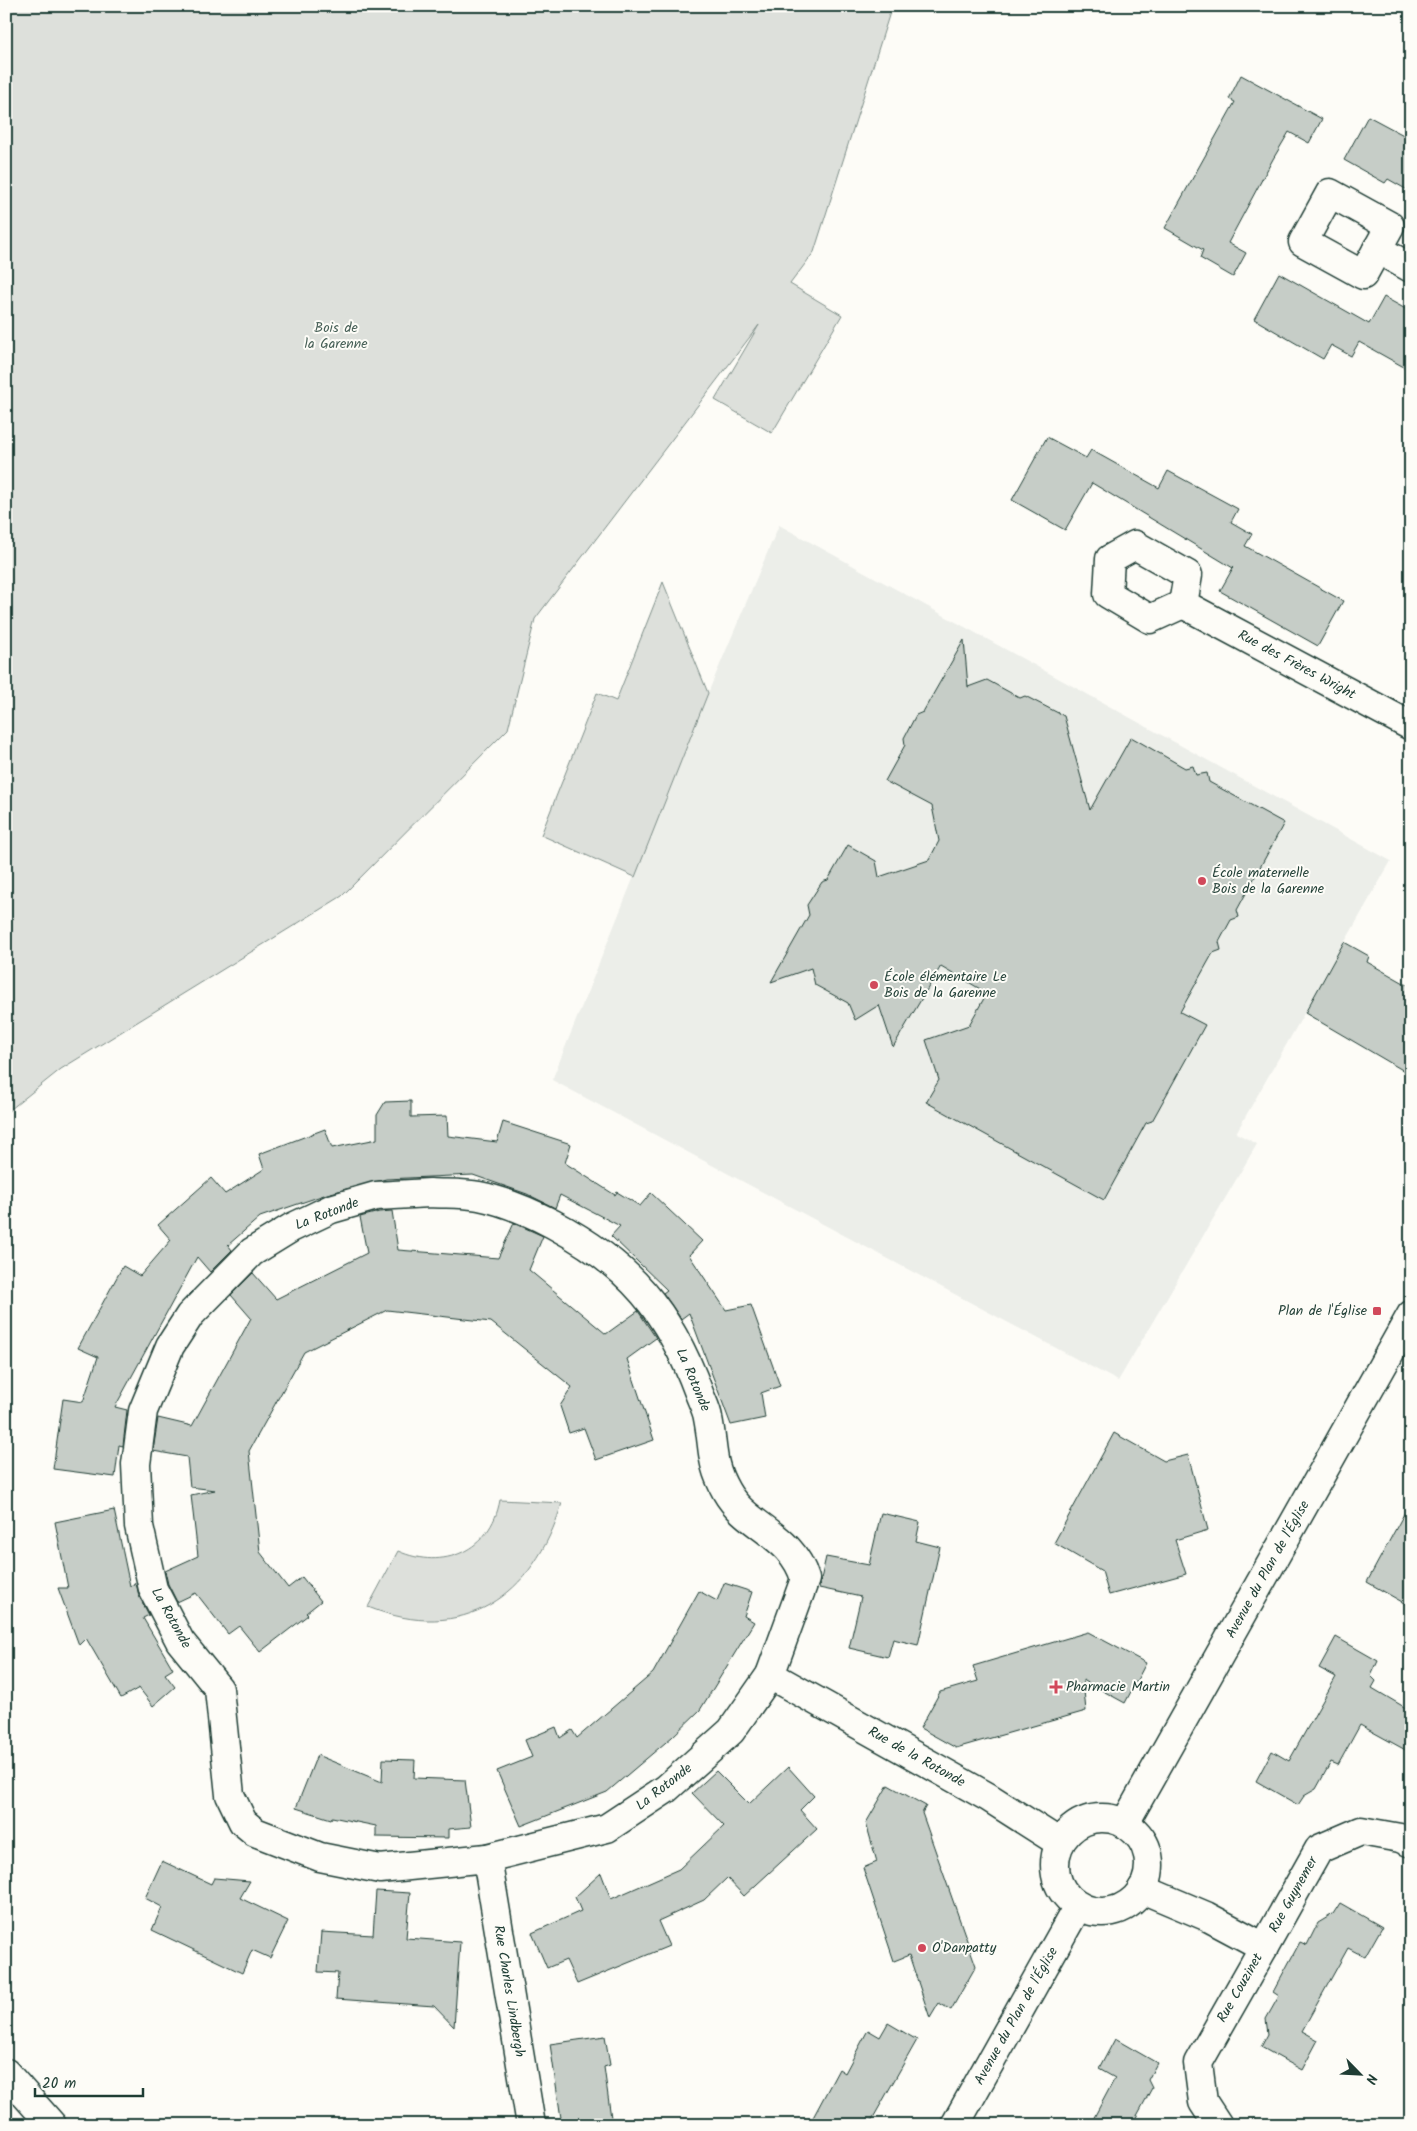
<svg xmlns="http://www.w3.org/2000/svg" width="1417" height="2131" font-family="Kalam,sans-serif">
	<style>
		.built { fill: #eceee9 }
		.green { fill: #dde0db; stroke: #7e8e88 }
		.building { fill: #c6cdc7; stroke: #1f3d34 }
		.lines { fill: none; stroke-linecap: round; stroke-linejoin: round }
		.street-casing { stroke: #1f3d34; stroke-width: 31 }
		.secondary-casing { stroke: #1f3d34; stroke-width: 31 }
		.street { stroke: #fdfcf7; stroke-width: 28 }
		.secondary { stroke: #fdfcf7; stroke-width: 28 }
		.poi-dot { fill: #d1495b; stroke: #fdfcf7; stroke-width: 2 }
		.labels { text-anchor: middle; dominant-baseline: central; stroke-width: 4; stroke-linejoin: round; paint-order: stroke }
		.park-label { font-size: 14px; fill: #455e55; stroke: #fdfcf7 }
		.street-label { font-size: 14px; fill: #1f3d34; stroke: #fdfcf7 }
		.poi-label { font-size: 14px; fill: #1f3d34; stroke: #fdfcf7; text-anchor: start }
	</style>
	<rect width="100%" height="100%" fill="#fdfcf7"/>
	<filter id="ink" filterUnits="userSpaceOnUse"><feTurbulence type="fractalNoise" baseFrequency=".02" numOctaves="2"/><feDisplacementMap in="SourceGraphic" scale="10" xChannelSelector="R" yChannelSelector="G"/><feConvolveMatrix kernelMatrix="1 2 1 2 8 2 1 2 1" color-interpolation-filters="sRGB"/></filter>
	<g filter="url(#ink)">
		<polygon class="built" points="779,525 1391,861 1236,1133 1257,1144 1118,1381 552,1080 708,693"/>
		<g class="green">
			<polygon points="6,6 892,6 814,252 790,284 842,315 772,433 715,400 759,325 535,619 508,729 342,896 61,1069 6,1113"/>
			<polygon points="663,582 708,693 635,877 541,835 597,693 616,701"/>
			<path d="M500,1500L562,1503C534,1597 463,1645 368,1607L398,1551C443,1571 491,1551 500,1500Z"/>
		</g>
		<g class="building">
			<polygon points="1241,75 1322,119 1309,143 1289,132 1273,159 1228,243 1246,253 1233,277 1200,258 1203,250 1165,228 1235,102 1229,99"/>
			<polygon points="1368,116 1411,139 1411,192 1388,179 1385,183 1344,160"/>
			<polygon points="1279,273 1369,324 1384,297 1411,312 1411,371 1359,342 1351,356 1331,345 1323,359 1254,319"/>
			<polygon points="1047,437 1086,458 1091,450 1159,488 1168,471 1238,509 1231,522 1252,534 1245,546 1343,601 1318,646 1220,591 1234,566 1233,568 1092,483 1065,530 1012,500"/>
			<polygon points="964,640 968,687 987,680 1020,698 1025,696 1064,716 1090,810 1131,737 1185,768 1193,766 1196,775 1207,773 1209,782 1284,823 1237,910 1239,917 1231,920 1219,942 1221,950 1213,953 1180,1012 1205,1025 1152,1121 1146,1123 1104,1200 926,1102 939,1080 926,1040 969,1025 987,993 941,966 893,1047 879,1005 855,1020 848,1003 815,985 811,968 771,982 809,915 807,905 822,882 828,880 848,845 876,861 879,877 929,860 939,841 932,806 885,781 905,745 904,738 916,715 923,712"/>
			<polygon points="1344,942 1369,956 1367,962 1411,987 1411,1075 1305,1013"/>
			<polygon points="411,1101 411,1117 447,1116 448,1136 497,1142 503,1122 571,1144 565,1163 615,1195 617,1192 640,1206 651,1193 702,1241 689,1255 726,1310 751,1305 780,1386 761,1393 765,1418 731,1425 689,1313 681,1319 663,1293 667,1290 611,1236 620,1226 560,1195 555,1208 527,1194 473,1175 386,1179 327,1194 260,1217 228,1245 232,1250 210,1272 197,1257 115,1407 127,1410 123,1446 119,1445 115,1477 53,1469 63,1399 83,1402 98,1357 78,1348 123,1266 140,1276 171,1240 158,1225 211,1178 225,1194 264,1169 259,1154 325,1129 332,1148 377,1139 377,1115 385,1102"/>
			<polygon points="392,1211 398,1250 498,1258 514,1223 543,1236 529,1270 606,1334 638,1311 656,1338 627,1359 654,1440 596,1460 584,1428 569,1433 560,1406 572,1387 491,1322 387,1310 304,1352 249,1451 260,1552 288,1588 302,1577 321,1601 306,1613 308,1615 260,1652 239,1626 228,1634 196,1593 177,1602 168,1584 165,1571 198,1556 191,1495 215,1490 190,1487 187,1457 153,1451 158,1418 192,1426 251,1318 231,1295 253,1273 276,1299 367,1253 360,1217 379,1212"/>
			<polygon points="1114,1433 1164,1461 1188,1455 1208,1530 1175,1540 1186,1574 1109,1595 1102,1571 1054,1543"/>
			<polygon points="1411,1501 1411,1607 1367,1582"/>
			<polygon points="114,1510 130,1586 136,1583 139,1596 149,1615 143,1618 173,1669 165,1674 175,1687 153,1706 139,1688 121,1698 86,1638 79,1645 58,1588 68,1588 55,1522"/>
			<polygon points="881,1513 920,1522 916,1541 940,1547 918,1645 893,1639 888,1657 849,1648 861,1597 819,1588 826,1557 869,1565"/>
			<polygon points="724,1583 752,1592 744,1616 754,1622 700,1710 672,1737 607,1792 521,1826 497,1771 532,1757 525,1740 556,1727 560,1738 572,1730 577,1738 653,1673 699,1591 717,1601"/>
			<polygon points="1088,1632 1146,1663 1125,1703 1083,1680 1086,1711 956,1748 920,1728 940,1692 978,1681 973,1666"/>
			<polygon points="1336,1637 1378,1661 1371,1676 1376,1681 1372,1688 1411,1711 1411,1753 1360,1725 1338,1765 1331,1762 1316,1789 1304,1796 1298,1805 1256,1781 1272,1751 1289,1761 1313,1718 1336,1677 1319,1668"/>
			<polygon points="317,1755 382,1782 383,1759 415,1760 414,1778 465,1780 471,1827 448,1829 448,1838 376,1837 376,1826 332,1817 331,1819 296,1808"/>
			<polygon points="788,1767 814,1796 800,1810 817,1829 744,1896 727,1878 704,1900 658,1921 669,1946 577,1984 566,1960 547,1968 532,1933 581,1911 575,1897 601,1873 611,1899 679,1869 724,1826 692,1793 716,1771 749,1804"/>
			<polygon points="888,1785 926,1806 922,1813 976,1966 951,2010 939,2003 930,2018 909,1955 894,1961 863,1868 877,1862 866,1823"/>
			<polygon points="162,1861 211,1884 214,1878 250,1881 240,1898 288,1921 270,1958 252,1950 242,1973 152,1930 162,1907 145,1898"/>
			<polygon points="376,1891 410,1893 406,1938 460,1942 454,2027 434,2006 336,1999 338,1973 318,1972 321,1932 373,1935"/>
			<polygon points="1340,1903 1382,1927 1365,1957 1348,1948 1302,2031 1318,2040 1302,2070 1261,2047 1268,2034 1266,2019 1279,1996 1273,1992 1300,1942 1307,1945 1318,1923 1333,1914"/>
			<polygon points="888,2023 917,2040 869,2125 809,2125 839,2069 845,2073 868,2030 880,2037"/>
			<polygon points="605,2036 610,2065 604,2067 612,2125 562,2125 550,2044"/>
			<polygon points="1115,2039 1157,2063 1148,2080 1152,2088 1132,2125 1090,2125 1115,2078 1099,2069"/>
		</g>
		<g class="lines">
			<defs>
				<g id="street">
					<polygon points="1330,193 1390,226 1363,275 1303,242"/>
					<polyline points="1377,249 1411,268"/>
					<polygon points="1135,545 1188,575 1183,604 1150,619 1108,594 1110,559"/>
					<path id="s1" d="M1183,604L1411,726"/>
					<path d="M430,1193C446,1194 463,1193 479,1196C504,1201 530,1212 553,1224C630,1265 669,1311 699,1393C702,1401 707,1410 708,1418C714,1448 710,1463 726,1491C746,1527 792,1534 805,1579L770,1675L731,1731L666,1789L607,1828L487,1858L380,1869L320,1857L255,1832L243,1822L230,1795L219,1689L180,1641L153,1589L139,1526L136,1464L143,1411L170,1346L190,1315L252,1252L291,1228L331,1209L376,1196Z"/>
					<path id="s2" d="M770,1675L988,1797L1060,1843"/>
					<path id="s3" d="M487,1858L531,2125"/>
					<polyline points="1142,1889 1206,1916 1264,1947 1198,2063 1203,2102 1218,2125"/>
					<path id="s4" d="M1264,1947L1319,1849L1361,1831L1400,1838L1411,1843"/>
				</g>
				<g id="secondary">
					<circle cx="1102" cy="1865" r="47"/>
					<path id="s5" d="M1125,1823L1411,1315"/>
					<polyline points="6,2073 52,2125"/>
					<path id="s6" d="M955,2125L1078,1906"/>
				</g>
			</defs>
			<use href="#street" class="street-casing"/>
			<use href="#secondary" class="secondary-casing"/>
			<use href="#street" class="street"/>
			<use href="#secondary" class="secondary"/>
		</g>
	</g>
	<g class="poi-dot">
		<circle cx="1202" cy="881" r="5"/>
		<circle cx="874" cy="985" r="5"/>
		<rect x="1372" y="1306" width="10" height="10" rx="2.5"/>
		<path d="M1053.5 1679.5h5v5h5v5h-5v5h-5v-5h-5v-5h5z"/>
		<circle cx="922" cy="1948" r="5"/>
	</g>
	<g class="labels">
		<g class="park-label">
			<text x="336" y="328">Bois de<tspan x="336" dy="16">la Garenne</tspan></text>
		</g>
		<g class="street-label">
			<text stroke="none"><textPath href="#s1" startOffset="129">Rue des Frères Wright</textPath></text>
			<text transform="translate(327 1214) rotate(-21)">La Rotonde</text>
			<text transform="translate(693 1380) rotate(67)">La Rotonde</text>
			<text stroke="none"><textPath href="#s5" startOffset="291">Avenue du Plan de l'Église</textPath></text>
			<text transform="translate(171 1618) rotate(61)">La Rotonde</text>
			<text stroke="none"><textPath href="#s2" startOffset="168">Rue de la Rotonde</textPath></text>
			<text transform="translate(664 1787) rotate(-38)">La Rotonde</text>
			<text stroke="none"><textPath href="#s4" startOffset="60">Rue Guynemer</textPath></text>
			<text transform="translate(1240 1988) rotate(-60)">Rue Couzinet</text>
			<text stroke="none"><textPath href="#s3" startOffset="135">Rue Charles Lindbergh</textPath></text>
			<text stroke="none"><textPath href="#s6" startOffset="125">Avenue du Plan de l'Église</textPath></text>
		</g>
		<g class="poi-label">
			<text x="1212" y="873">École maternelle<tspan x="1212" dy="16">Bois de la Garenne</tspan></text>
			<text x="884" y="977">École élémentaire Le<tspan x="884" dy="16">Bois de la Garenne</tspan></text>
			<text x="1367" y="1311" text-anchor="end">Plan de l'Église</text>
			<text x="1066" y="1687">Pharmacie Martin</text>
			<text x="932" y="1948">O'Danpatty</text>
		</g>
	</g>
	<rect width="1417" height="2131" fill="none" stroke="#fdfcf7" stroke-width="25"/>
	<rect x="12" y="12" width="1392" height="2106" fill="none" stroke="#1f3d34" stroke-width="2" filter="url(#ink)"/>
	<g transform="translate(1360 2074) rotate(114)" stroke="#fdfcf7" stroke-width="4" paint-order="stroke">
	<path d="M0-4L9 19L0 12L-9 19Z" fill="#1f3d34"/>
	<text y="-8" font-size="14" font-weight="bold" text-anchor="middle" fill="#1f3d34">N</text>
	</g>
	<path d="M35 2088v8h108v-8" fill="none" stroke="#1f3d34" stroke-width="2.5"/>
	<text x="42" y="2088" font-size="15" fill="#1f3d34" stroke="#fdfcf7" stroke-width="4" paint-order="stroke">20 m</text>
</svg>
